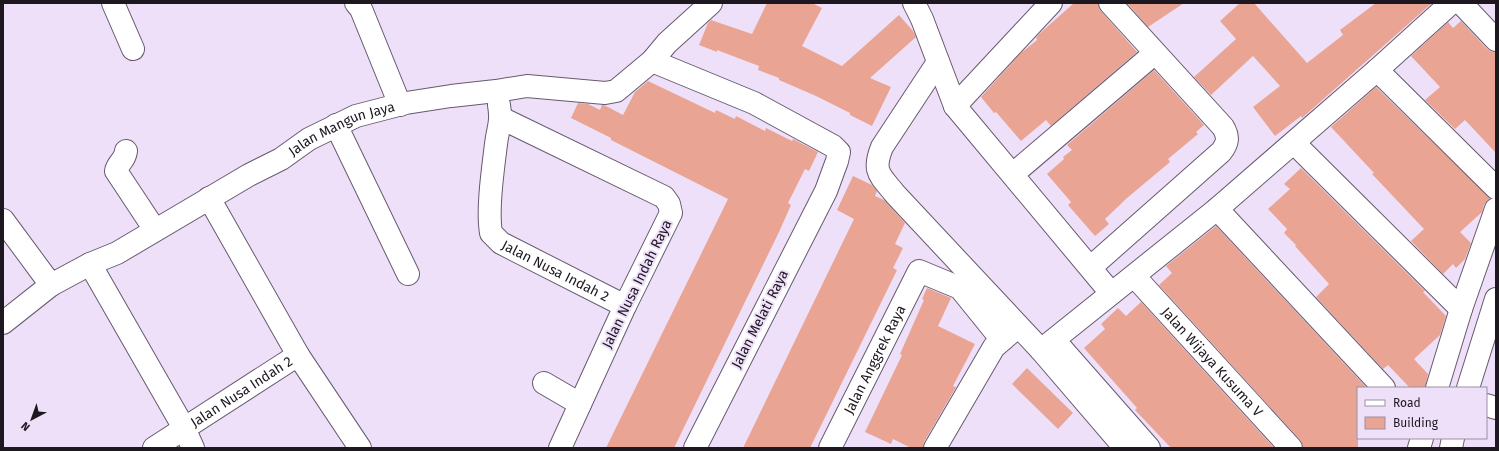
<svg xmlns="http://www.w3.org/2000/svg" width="1499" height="451" font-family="'Fira Sans',sans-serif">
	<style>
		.building { fill: #e9a494 }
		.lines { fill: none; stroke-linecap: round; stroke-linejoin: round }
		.minor-casing { stroke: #675a6f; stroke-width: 24 }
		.minor { stroke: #fff; stroke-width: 22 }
		.labels { text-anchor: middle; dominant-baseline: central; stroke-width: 4; stroke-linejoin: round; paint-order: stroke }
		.street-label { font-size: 14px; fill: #1d1720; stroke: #efe0f9 }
	</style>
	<rect width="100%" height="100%" fill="#efe0f9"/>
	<g class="building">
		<polygon points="767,3 812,3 822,8 802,46 842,66 899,15 913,31 916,37 870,78 891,87 872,126 850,115 850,113 816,96 779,80 779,78 758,70 759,66 717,50 717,52 699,45 708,23 711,20 752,34"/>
		<polygon points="1074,3 1098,3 1101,11 1137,52 1051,126 1046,120 1021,141 996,112 994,113 981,97 1021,53 1037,40 1036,38 1038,35"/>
		<polygon points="1127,3 1184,3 1148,27"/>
		<polygon points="1240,3 1254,3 1307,63 1343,35 1340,30 1376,3 1432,3 1302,118 1301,116 1275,136 1253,107 1280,86 1253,56 1211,95 1194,77 1236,39 1220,21"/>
		<polygon points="1461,21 1487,49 1492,52 1496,52 1496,153 1465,120 1455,129 1425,100 1440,87 1411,56 1448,22 1453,28"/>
		<polygon points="1154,70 1204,125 1196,132 1198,134 1168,159 1170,162 1127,198 1105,219 1109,224 1095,236 1068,205 1071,202 1047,174 1064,159 1063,157 1072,150 1067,145"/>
		<polygon points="648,81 715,113 716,110 735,119 736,116 765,131 766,128 792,141 793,139 818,152 809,171 805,169 788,203 791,205 779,232 674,448 606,448 728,199 611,140 611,138 571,118 578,103 588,104 600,110 602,105 604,105 623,115 635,92"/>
		<polygon points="1376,87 1490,198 1484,205 1482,212 1460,232 1471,243 1465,259 1456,268 1453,264 1443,274 1411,241 1424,229 1372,174 1374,173 1331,127"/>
		<polygon points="1301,168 1425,291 1423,292 1446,316 1440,335 1414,359 1428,374 1425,388 1410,388 1388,365 1383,369 1316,297 1329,284 1295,246 1296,245 1284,233 1287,229 1268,209 1290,189 1284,184"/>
		<polygon points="853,176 872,185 877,191 875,196 884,200 905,223 895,244 903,248 893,268 897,270 810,448 743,448 854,219 837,210"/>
		<polygon points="1216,226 1365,386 1363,388 1358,388 1358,448 1303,448 1300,440 1159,285 1172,273 1166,266"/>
		<polygon points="927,288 951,298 938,326 975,344 953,386 956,387 924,442 923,448 911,448 893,439 891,444 865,432 902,355 900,354 924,300 922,299"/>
		<polygon points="1141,302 1274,448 1171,448 1135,410 1137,408 1084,348 1105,329 1101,324 1118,308 1126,316"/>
		<polygon points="1027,368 1073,413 1058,429 1012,384"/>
	</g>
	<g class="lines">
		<defs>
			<g id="minor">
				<polyline points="113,3 133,49"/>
				<polyline points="356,3 361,9 400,105"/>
				<polyline points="914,3 922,19 955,106 1111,293"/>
				<polyline points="1461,3 1496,40"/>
				<polyline points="652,61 754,103 833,146 839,152 837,161 826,191 695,448"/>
				<path d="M938,62L882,147C872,172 880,175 895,194L1041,350L1125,448"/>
				<polyline points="1377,70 1496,188"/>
				<path id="s1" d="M499,105C502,123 498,127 496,144C493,169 487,209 491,233L501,243L625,306"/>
				<polyline points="955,106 1051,3"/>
				<polyline points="501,118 664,197 669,204 671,213 625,306 560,448"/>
				<polyline points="336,125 408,274"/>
				<polyline points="1294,143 1461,309"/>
				<path d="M126,151C125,161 118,162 116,171L155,230"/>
				<polyline points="1013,174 1155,53"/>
				<polyline points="209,198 298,355 360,448"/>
				<polyline points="1217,209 1384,388"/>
				<path id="s2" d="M3,220L51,285L90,264L117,253L249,175L281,159L309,139L356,116L406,103L451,96L496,91L527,86L605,93L616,91L652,61L667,43L711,3"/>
				<polyline points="90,264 184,428 193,448"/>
				<path d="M1091,267L1221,152C1228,143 1229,137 1223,127L1110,3"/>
				<path id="s3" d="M1134,276L1291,448"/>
				<polyline points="3,323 51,285"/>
				<polyline points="1054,340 1149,448"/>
				<polyline points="1041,350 1217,209 1377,70 1451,3"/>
				<polyline points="544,383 580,404"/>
				<polyline points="1437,388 1461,309 1496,209"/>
				<polyline points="1468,388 1496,299"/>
				<polyline points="1486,405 1496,408"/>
				<path id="s4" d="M154,448L298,355"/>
				<path id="s5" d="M830,448L919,271L960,288L1002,340"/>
				<polyline points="935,448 994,347 1014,330"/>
				<polyline points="1419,448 1422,438"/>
				<polyline points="1451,448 1453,438"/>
			</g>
		</defs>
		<use href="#minor" class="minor-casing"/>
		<use href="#minor" class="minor"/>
	</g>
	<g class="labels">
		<g class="street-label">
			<text stroke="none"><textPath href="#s2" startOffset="412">Jalan Mangun Jaya</textPath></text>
			<text stroke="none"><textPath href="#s1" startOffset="204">Jalan Nusa Indah 2</textPath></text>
			<text transform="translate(637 284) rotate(-64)">Jalan Nusa Indah Raya</text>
			<text transform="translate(760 319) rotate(-63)">Jalan Melati Raya</text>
			<text stroke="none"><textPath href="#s5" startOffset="99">Jalan Anggrek Raya</textPath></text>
			<text stroke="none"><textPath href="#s3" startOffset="116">Jalan Wijaya Kusuma V</textPath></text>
			<text stroke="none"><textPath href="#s4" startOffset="104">Jalan Nusa Indah 2</textPath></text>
		</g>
	</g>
	<rect width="1499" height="451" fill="none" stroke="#1d1720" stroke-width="8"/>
	<rect x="1357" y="387" width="130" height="52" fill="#efe0f9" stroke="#9b90a2"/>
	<rect x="1365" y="400" width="20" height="6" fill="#ffffff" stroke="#9b90a2"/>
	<text x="1393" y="407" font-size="12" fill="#1d1720">Road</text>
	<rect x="1365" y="417" width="20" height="12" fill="#e9a494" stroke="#9b90a2"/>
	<text x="1393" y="427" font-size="12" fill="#1d1720">Building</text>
	<g transform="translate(32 419) rotate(221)" stroke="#efe0f9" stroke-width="3" paint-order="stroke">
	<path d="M0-3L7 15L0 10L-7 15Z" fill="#1d1720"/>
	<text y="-6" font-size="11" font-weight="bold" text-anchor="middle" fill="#1d1720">N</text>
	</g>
</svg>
